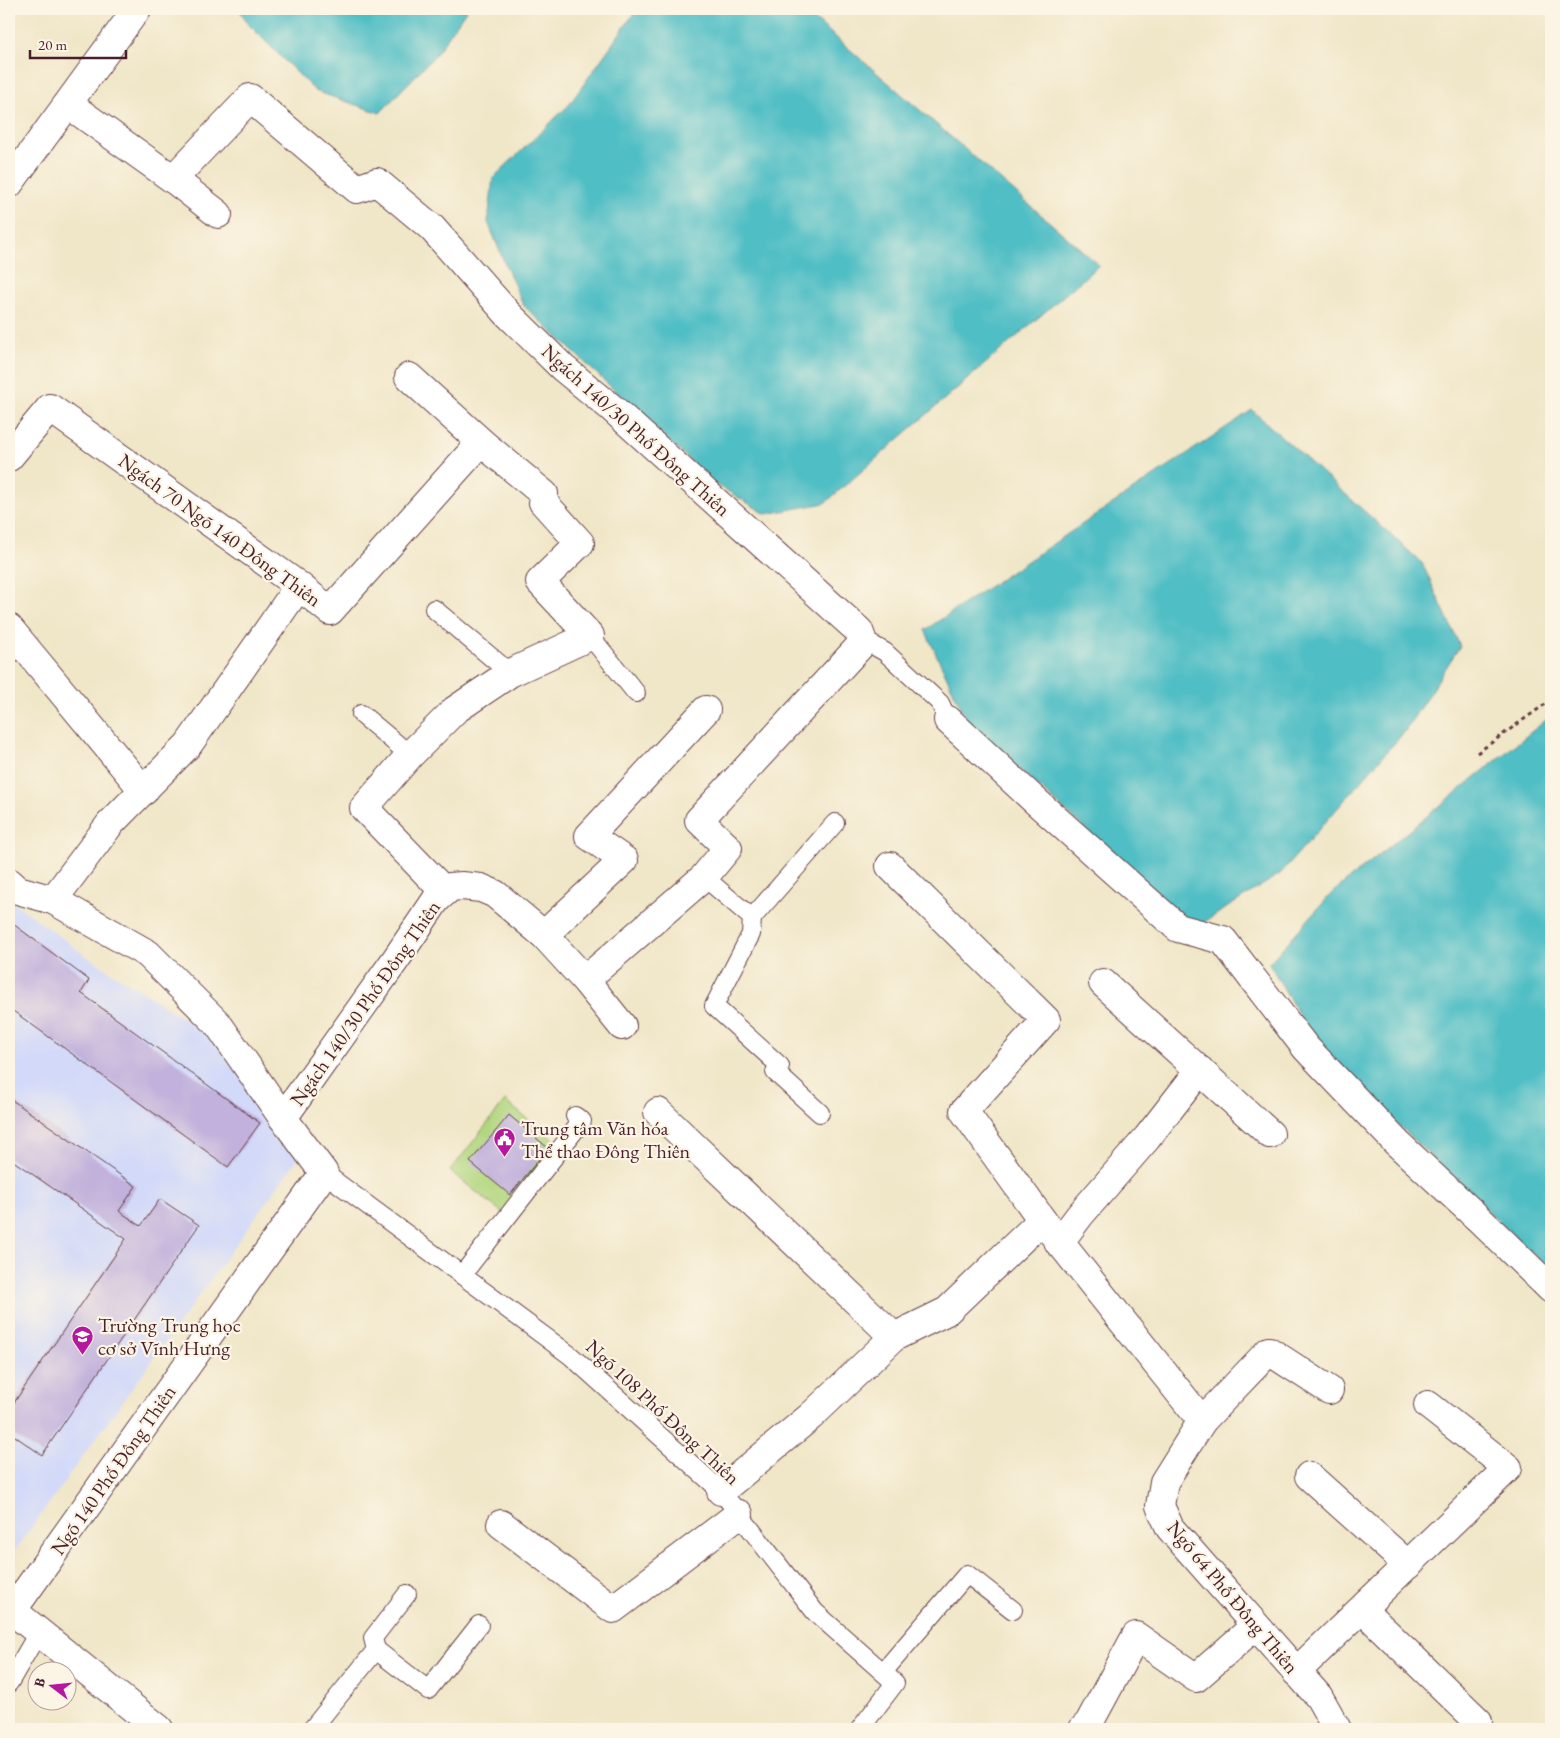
<svg xmlns="http://www.w3.org/2000/svg" width="1560" height="1738" font-family="'EB Garamond',serif">
	<style>
		.built { fill: #d2d9f9 }
		.green { fill: #b1d67f; stroke: #7e7a55 }
		.water { fill: #4fbec5; stroke: #4c6e78 }
		.building { fill: #c1b1dc }
		.lines { fill: none; stroke-linecap: round; stroke-linejoin: round }
		.lane-casing { stroke: #633d43; stroke-width: 20 }
		.street-casing { stroke: #633d43; stroke-width: 30 }
		.path { stroke: #633d43; stroke-width: 3; stroke-dasharray: 4 4; stroke-linecap: butt }
		.lane { stroke: #fff; stroke-width: 18 }
		.street { stroke: #fff; stroke-width: 28 }
		.labels { text-anchor: middle; dominant-baseline: central; stroke-width: 4.5; stroke-linejoin: round; paint-order: stroke }
		.street-label { font-size: 20px; fill: #4a1f2b; stroke: #fcf5e5 }
		.poi-label { font-size: 20px; fill: #4a1f2b; stroke: #fcf5e5; text-anchor: start }
	</style>
	<rect width="100%" height="100%" fill="#fcf5e5"/>
	<filter id="ink" filterUnits="userSpaceOnUse"><feTurbulence type="fractalNoise" baseFrequency=".02" numOctaves="2"/><feDisplacementMap in="SourceGraphic" scale="10" xChannelSelector="R" yChannelSelector="G"/><feConvolveMatrix kernelMatrix="1 2 1 2 8 2 1 2 1" color-interpolation-filters="sRGB"/></filter>
	<filter id="wash" filterUnits="userSpaceOnUse"><feTurbulence type="fractalNoise" baseFrequency=".0096" numOctaves="4" result="noise"/><feDisplacementMap in="SourceGraphic" scale="20" xChannelSelector="R" yChannelSelector="G"/><feGaussianBlur stdDeviation="1.12" result="paint"/><feColorMatrix in="noise" values="0 0 0 0 0 0 0 0 0 0 0 0 0 0 0 0 0 1.4 0 .05"/><feComposite in="paint" operator="in"/></filter>
	<g filter="url(#wash)">
		<rect width="100%" height="100%" fill="#f0e6c8"/>
		<polygon class="built" points="9,899 85,955 208,1034 301,1154 9,1559"/>
		<polygon class="green" points="505,1101 560,1145 504,1214 450,1171"/>
		<g class="water">
			<polygon points="239,9 467,9 437,53 380,113 315,91 248,24"/>
			<polygon points="635,9 803,9 1099,265 825,503 766,514 714,483 523,305 503,259 488,222 493,178 569,105 635,12"/>
			<polygon points="1252,410 1422,563 1460,646 1405,731 1280,874 1195,928 968,723 925,630"/>
			<polygon points="1551,716 1551,1271 1319,1050 1269,963 1333,892"/>
		</g>
		<g id="blocks">
			<g class="building">
				<polygon points="9,921 89,980 81,993 260,1123 228,1167 9,1008"/>
				<polygon points="9,1098 136,1186 119,1211 141,1226 160,1199 199,1225 42,1455 9,1432 9,1410 126,1239 9,1158"/>
				<polygon points="509,1115 548,1148 510,1195 470,1162"/>
			</g>
		</g>
	</g>
	<g filter="url(#ink)">
		<use href="#blocks" fill-opacity="0" stroke="#633d43" stroke-width="1"/>
		<g class="lines">
			<defs>
				<g id="lane">
					<polyline points="434,609 510,673"/>
					<polyline points="590,636 636,693"/>
					<polyline points="862,639 885,652 940,703 948,720"/>
					<polyline points="361,714 410,755"/>
					<polyline points="704,877 752,918 835,823"/>
					<polyline points="752,918 751,934 714,1006 780,1066 775,1072 820,1113"/>
					<polyline points="324,1173 571,1356 721,1491 815,1612 895,1683 860,1729"/>
					<polyline points="462,1275 582,1121 575,1116"/>
					<polyline points="376,1650 373,1638 407,1594"/>
					<polyline points="884,1671 967,1574 1013,1610"/>
					<polyline points="9,1683 38,1633"/>
					<polyline points="312,1729 376,1650 428,1690 479,1625"/>
				</g>
				<g id="street">
					<polyline points="68,104 173,179 218,214"/>
					<polyline points="173,179 250,98 357,189 377,182 432,228 507,313 563,368 613,409 859,631 862,639 860,646 699,820 728,848 704,877 585,980"/>
					<polyline points="9,184 137,9"/>
					<polyline points="409,377 481,442 544,494 543,502 580,543 540,582 590,636 510,673 455,710 410,755 364,808 445,892"/>
					<polyline points="9,457 50,408 299,586 330,611 481,442"/>
					<polyline points="9,628 144,791"/>
					<polyline points="948,720 1031,797 1178,928 1223,940 1306,1048 1397,1143 1480,1220 1551,1289"/>
					<polyline points="890,866 1046,1020 964,1111 1042,1220 1202,1421 1164,1482 1160,1506 1170,1528 1319,1697 1337,1729"/>
					<polyline points="9,882 18,890 53,900 148,954 218,1024 283,1118 324,1173 12,1611"/>
					<polyline points="53,900 110,824 188,745 299,586"/>
					<polyline points="544,935 624,860 589,836 706,710"/>
					<polyline points="1103,983 1270,1134"/>
					<polyline points="658,1112 894,1337"/>
					<polyline points="283,1118 396,959 436,900 450,887 462,886 481,888 495,894 544,935 585,980 622,1026"/>
					<polyline points="1059,1243 1080,1215 1147,1138 1200,1070"/>
					<polyline points="1202,1421 1269,1351 1329,1390"/>
					<polyline points="1309,1476 1408,1565"/>
					<polyline points="721,1491 811,1416 894,1337 947,1311 1042,1220"/>
					<polyline points="501,1524 613,1609 739,1514"/>
					<polyline points="9,1608 159,1729"/>
					<polyline points="1362,1609 1478,1721"/>
					<polyline points="1296,1672 1508,1468 1428,1405"/>
					<polyline points="1083,1729 1089,1723 1136,1636 1196,1678 1255,1626"/>
				</g>
			</defs>
			<use href="#lane" class="lane-casing"/>
			<use href="#street" class="street-casing"/>
			<polyline class="path" points="1477,753 1551,700"/>
			<use href="#lane" class="lane"/>
			<use href="#street" class="street"/>
		</g>
	</g>
	<defs>
		<symbol id="civic-pin" viewBox="-11 -11 22 30"><path d="M0 17L-7.5 6A9.5 9.5 0 1 1 7.5 6Z" fill="#b5179e" stroke="#fcf5e5"/><path d="M-.6-6.5H3V-4.5H.6V-3L4-1V1h2V6H-6V1h2V-1L-.6-3ZM-1.2 2.5V6h2.4V2.5Z" fill="#fff"/></symbol>
		<symbol id="school-pin" viewBox="-11 -11 22 30"><path d="M0 17L-7.5 6A9.5 9.5 0 1 1 7.5 6Z" fill="#b5179e" stroke="#fcf5e5"/><path d="M0-5L7-2L0 1L-7-2ZM-4 1L0 2.5L4 1V4Q0 6-4 4Z" fill="#fff"/></symbol>
	</defs>
	<g fill-rule="evenodd">
		<use href="#civic-pin" x="492" y="1126" width="25" height="34"/>
		<use href="#school-pin" x="70" y="1324" width="25" height="34"/>
	</g>
	<g class="labels">
		<g class="street-label">
			<text transform="translate(636 430) rotate(42)">Ngách 140/30 Phố Đông Thiên</text>
			<text transform="translate(220 530) rotate(36)">Ngách 70 Ngõ 140 Đông Thiên</text>
			<text transform="translate(365 1003) rotate(-55)">Ngách 140/30 Phố Đông Thiên</text>
			<text transform="translate(663 1412) rotate(43)">Ngõ 108 Phố Đông Thiên</text>
			<text transform="translate(113 1470) rotate(-55)">Ngõ 140 Phố Đông Thiên</text>
			<text transform="translate(1233 1597) rotate(50)">Ngõ 64 Phố Đông Thiên</text>
		</g>
		<g class="poi-label">
			<text x="521" y="1128">Trung tâm Văn hóa<tspan x="521" dy="23">Thể thao Đông Thiên</tspan></text>
			<text x="98" y="1325">Trường Trung học<tspan x="98" dy="23">cơ sở Vĩnh Hưng</tspan></text>
		</g>
	</g>
	<rect width="1560" height="1738" fill="none" stroke="#fcf5e5" stroke-width="30"/>
	<g transform="translate(52 1686) rotate(286)"><circle r="24" fill="#fcf5e5" stroke="#b59f9b"/>
	<path d="M0-4L9 19L0 12L-9 19Z" fill="#b5179e"/>
	<text y="-8" font-size="14" font-weight="bold" text-anchor="middle" fill="#4a1f2b">B</text>
	</g>
	<path d="M30 50v8h96v-8" fill="none" stroke="#4a1f2b" stroke-width="2.5"/>
	<text x="38" y="50" font-size="15" fill="#4a1f2b" stroke="#fcf5e5" stroke-width="4" paint-order="stroke">20 m</text>
</svg>
